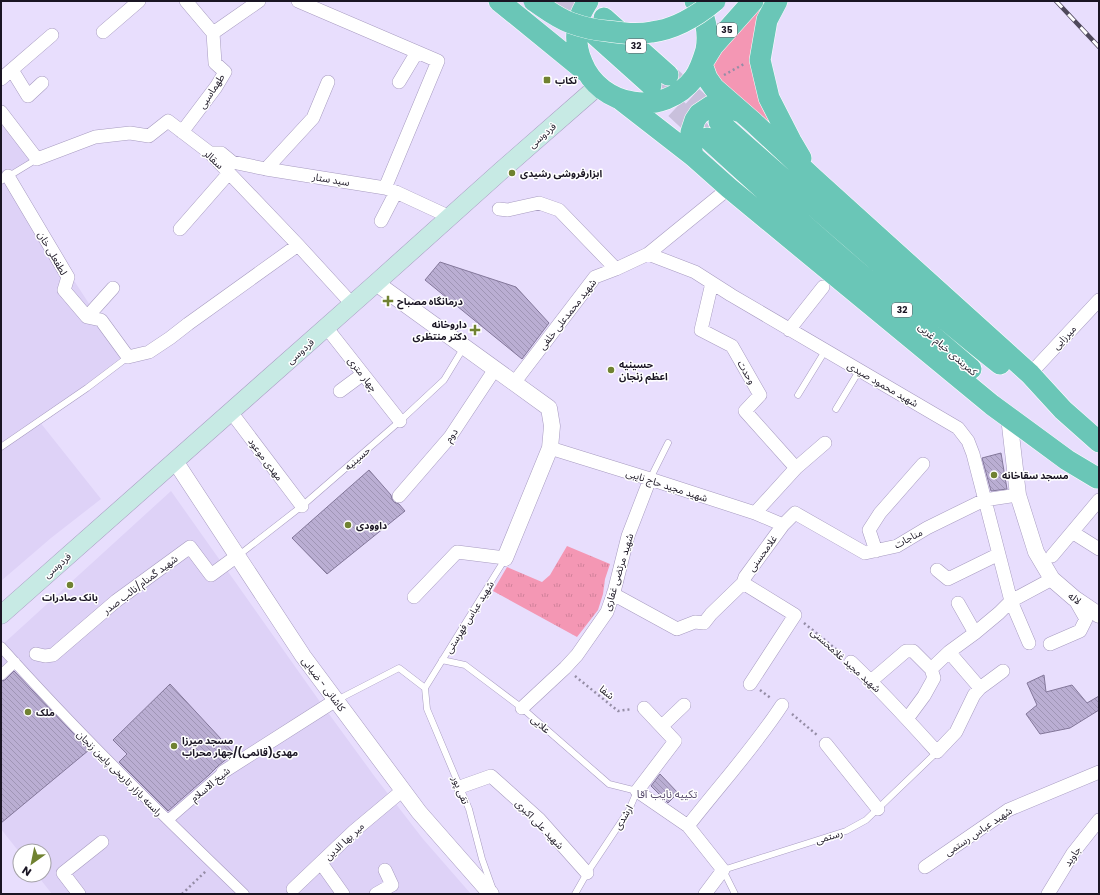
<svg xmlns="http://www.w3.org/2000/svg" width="1100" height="895" viewBox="0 0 1100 895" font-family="Poppins,'Noto Sans Arabic',sans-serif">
<defs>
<pattern id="park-tufts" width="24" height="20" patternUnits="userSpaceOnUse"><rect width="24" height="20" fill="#f497b4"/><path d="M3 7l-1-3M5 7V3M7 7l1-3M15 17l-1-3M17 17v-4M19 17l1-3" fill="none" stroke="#d1819a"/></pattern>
<pattern id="building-back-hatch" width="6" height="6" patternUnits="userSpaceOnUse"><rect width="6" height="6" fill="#baaed3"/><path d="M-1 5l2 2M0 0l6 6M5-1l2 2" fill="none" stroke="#9f95b5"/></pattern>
</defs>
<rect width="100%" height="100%" fill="#e8defd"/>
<!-- built -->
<path fill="#ded2f7" d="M1 124 32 159 8 179 123 356 39 421 101 499 51 538 1 581Z
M171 491 318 699 375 777 423 839 471 894H52L37 875H44V851H20V853L1 829V646Z"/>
<!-- grass -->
<path fill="#f497b4" d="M759 1H767L757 35 787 144 721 85 710 63Z"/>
<!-- park -->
<path fill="url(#park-tufts)" d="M567 546 610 564 605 579 603 594 598 610 577 637 493 591 507 567 542 582 550 575Z"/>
<!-- building -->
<path fill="url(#building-back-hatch)" stroke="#83779a" d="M440 262 516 287 549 323 522 359 425 280Z
M1001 453 1007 489 991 491 982 458Z
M369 470 391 495 392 499 394 502 399 504 405 511 327 574 292 538Z
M14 671 89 750 1 823V681L5 680Z
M1044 675 1046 692 1072 685 1087 703 1099 696V710L1070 728 1040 734 1026 714 1037 705 1027 683Z
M170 684 234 753 218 766 209 775 168 811 119 762 127 754 113 740Z
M660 774 678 793 668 803 651 786Z"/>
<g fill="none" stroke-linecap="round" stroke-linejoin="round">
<!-- trunk-tunnel -->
<path stroke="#c9c0dc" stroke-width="21" stroke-dasharray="21 10" stroke-linecap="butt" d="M556 1 586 27
M669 76 719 121
M653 87 706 137"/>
<!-- service casing -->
<g stroke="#a79bc0" stroke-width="7">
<path id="service" d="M1 181 37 159
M798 395 825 351
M836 409 859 371
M1 447 87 388 128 357
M650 479 668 443
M239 555 302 506 400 421 444 380 464 347
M442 660 465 665 522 708 609 784 637 791 629 810 587 873 575 894
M425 688 427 709 469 809 482 859 492 887
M337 700 399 668 425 688 505 559
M735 894 723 870 846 831 866 820 937 752"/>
</g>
<!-- pedestrian casing -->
<g stroke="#a79bc0" stroke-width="11">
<path id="pedestrian" d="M1 647C78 733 161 814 244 894
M1 675 15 662
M168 820 223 772"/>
</g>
<!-- minor casing -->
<g stroke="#a79bc0" stroke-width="14">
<path id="minor" d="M186 1 213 33
M298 1 438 61 385 188
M103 32 139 1
M12 70 28 96 42 83
M1 79 52 35
M399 82 417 52
M1 112 37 159 95 137 130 133 149 136 168 121 210 153 298 245 352 304
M182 132 216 87 225 72 215 63 213 33 259 1
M213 153H221L232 162 266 169 385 188 396 192 450 217
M266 169 313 118 328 82
M8 176 68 277 64 290 87 317 101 320 128 357 149 352 170 338 188 324 298 245
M499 209 508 210 539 203 559 210 616 269
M381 221 396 192
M180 229 229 173
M648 254 695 272 731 295 958 428 968 441 973 454 1011 601 1029 643
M712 283 701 330 732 346 760 395 745 411 796 468 755 513
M87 317 113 288
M326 327 400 421
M789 330 823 287
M1030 374 1099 300
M514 383 595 277 616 269 648 254 729 188
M340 391 363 374
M231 412 302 506
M550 448 650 479 755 513 783 525
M796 468 825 443
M399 496 450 437 495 369
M1072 532 1099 549
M876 551 869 530 880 513 923 464
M1052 556 1099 500
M937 570 948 579 999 554
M743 583 795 615 750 684
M613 594 677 629 695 622 704 623 711 614 743 583 745 577 783 525 795 513 865 553 897 546 927 528 984 500 1018 495
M414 597 457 552 505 558
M958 603 975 633
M1050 644 1080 631 1086 619 1074 598
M36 654 45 656 53 655 116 601 190 547 211 575 237 556
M851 662C882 691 909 721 937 752L956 732 974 695 980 688 949 652 975 633 999 613 1011 601 1052 579
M871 681 906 651H913L931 669
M980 688 1003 671
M522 708 565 668 577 655 607 612 614 592 628 536 650 479
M644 708 675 741 637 791 688 826 723 870 705 894
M907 719 924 696 934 678 931 669 949 652
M662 726 684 705
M826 744 878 809
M223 772 336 700
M460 787 491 776 539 819 587 873
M688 826C719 786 754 748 782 705
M321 863 343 894
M925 867 1008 810 1099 772
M293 889 354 831 403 790
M79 894 63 873 102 842
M376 894 392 885 385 870
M1048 894 1073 853 1099 820"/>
</g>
<!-- tertiary casing -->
<g stroke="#a79bc0" stroke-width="17">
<path id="tertiary" d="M376 283 549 408 552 426 550 448 505 558
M1009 417 1018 495 1036 552 1052 579 1074 598 1099 615
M175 461 303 656 419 812 491 894"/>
</g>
<!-- secondary casing -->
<g stroke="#a79bc0" stroke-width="19">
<path id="secondary" d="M1 615 376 283 502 170 598 86"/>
</g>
<!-- trunk casing -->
<g stroke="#fff" stroke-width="22">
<path id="trunk" d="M499 1 585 71
M588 1C585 6 581 12 580 17 575 32 576 48 582 62 600 108 664 118 694 78 700 70 703 60 706 50 709 34 706 14 695 1
M777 1 767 20 760 60 769 98 791 141 801 158
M604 18 668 75
M593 33 651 85
M705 59 713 46 753 1
M702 64 707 78 714 88 753 122 813 178 1030 374 1063 410 1099 442
M621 100 693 156 729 188 992 405 1067 460 1097 478
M719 122C770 168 822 213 874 258 915 294 957 330 1000 364
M707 138C793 217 882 293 971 369
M693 156 691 145V132L695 120 699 114 711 106 724 105 738 111"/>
</g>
<!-- path -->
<path stroke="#958da6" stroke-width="2.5" stroke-dasharray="2 3" stroke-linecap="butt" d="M724 75 744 64
M804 623 842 654
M575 676 618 711 632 709
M760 690 772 699
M792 714 817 735
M182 894 206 871"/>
<!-- service -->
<use href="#service" stroke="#fff" stroke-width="6"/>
<!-- pedestrian -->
<use href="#pedestrian" stroke="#fff" stroke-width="10"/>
<!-- minor -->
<use href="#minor" stroke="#fff" stroke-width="13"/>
<!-- tertiary -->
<use href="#tertiary" stroke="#fff" stroke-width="16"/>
<!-- secondary -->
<use href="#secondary" stroke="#c7eae4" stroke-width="18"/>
<!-- trunk -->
<use href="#trunk" stroke="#6ac6b7" stroke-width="21"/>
<!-- rail casing -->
<g stroke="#4f495b" stroke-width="4.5">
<path id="rail" d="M1056 1 1099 47"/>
</g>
<!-- rail -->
<use href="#rail" stroke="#fff" stroke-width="3" stroke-dasharray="9" stroke-linecap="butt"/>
<!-- trunk-bridge casing -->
<g stroke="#fff" stroke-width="22" stroke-linecap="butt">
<path id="trunk-bridge" d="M534 1C546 9 557 18 571 23 582 27 594 30 607 31 622 33 637 35 652 32 676 29 697 16 715 1"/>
</g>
<!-- trunk-bridge -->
<use href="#trunk-bridge" stroke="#6ac6b7" stroke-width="21"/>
</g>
<!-- markers -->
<g fill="#708231" stroke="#fff" stroke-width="1.5">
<rect x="543" y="76" width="8" height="8" rx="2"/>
<circle cx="512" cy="173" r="4"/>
<path d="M386 295h4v4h4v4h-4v4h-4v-4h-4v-4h4z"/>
<path d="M473 324h4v4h4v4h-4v4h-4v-4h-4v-4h4z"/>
<circle cx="611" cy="370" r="4"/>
<circle cx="994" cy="475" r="4"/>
<circle cx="348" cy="525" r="4"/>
<circle cx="70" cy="585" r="4"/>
<circle cx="28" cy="712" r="4"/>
<circle cx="174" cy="746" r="4"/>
</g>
<g text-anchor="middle" stroke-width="3" stroke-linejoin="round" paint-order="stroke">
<!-- shield labels -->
<g fill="#fff" stroke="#5f5b65" stroke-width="1">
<rect x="717" y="23" width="20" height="14" rx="3"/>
<rect x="626" y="39" width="20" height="14" rx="3"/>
<rect x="892" y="303" width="20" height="14" rx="3"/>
</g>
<g font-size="9" font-weight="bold" fill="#1a1523">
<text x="727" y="33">35</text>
<text x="636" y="49">32</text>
<text x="902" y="313">32</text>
</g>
<!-- poi labels -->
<g font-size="10" font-weight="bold" fill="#1a1523" stroke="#fff" text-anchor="start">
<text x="555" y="84">تکاب</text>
<text x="520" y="177">ابزارفروشی رشیدی</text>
<text x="397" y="305">درمانگاه مصباح</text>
<text x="467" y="328" text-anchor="end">داروخانه<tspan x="467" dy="12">دکتر منتظری</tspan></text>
<text x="619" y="368">حسینیه<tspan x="619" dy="12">اعظم زنجان</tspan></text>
<text x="1002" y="479">مسجد سقاخانه</text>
<text x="356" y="529">داوودی</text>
<text x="70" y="601" text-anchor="middle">بانک صادرات</text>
<text x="36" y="716">ملک</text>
<text x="182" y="744">مسجد میرزا<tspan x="182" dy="12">مهدی(قائمی)/چهار محراب</tspan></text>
</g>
<!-- street labels -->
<g font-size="10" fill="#1a1523" stroke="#fff">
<text transform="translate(211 91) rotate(-57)" y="4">طهماسبی</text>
<text transform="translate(542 135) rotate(-41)" y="4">فردوسی</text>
<text transform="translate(214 159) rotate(43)" y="4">سقالر</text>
<text transform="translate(331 179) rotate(9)" y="4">سید ستار</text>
<text transform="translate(53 253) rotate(60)" y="4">لطفعلی خان</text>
<text transform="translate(567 314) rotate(-52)" y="4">شهید محمدعلی خلفی</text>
<text transform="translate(1064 337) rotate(-47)" y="4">میرزایی</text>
<text transform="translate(948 349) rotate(41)" y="4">کمربندی خیام غربی</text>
<text transform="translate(300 351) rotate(-42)" y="4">فردوسی</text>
<text transform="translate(747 372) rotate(60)" y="4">وحدت</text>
<text transform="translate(363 374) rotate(52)" y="4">چهار متری</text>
<text transform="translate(883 384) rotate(30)" y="4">شهید محمود صیدی</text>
<text transform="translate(451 435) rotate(-53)" y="4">دوم</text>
<text transform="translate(357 458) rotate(-41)" y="4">حسینیه</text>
<text transform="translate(266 459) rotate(53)" y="4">مهدی موعود</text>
<text transform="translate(667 485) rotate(18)" y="4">شهید مجید حاج نایبی</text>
<text transform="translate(908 538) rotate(-28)" y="4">مناجات</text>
<text transform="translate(762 553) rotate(-54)" y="4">غلامحسنی</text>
<text transform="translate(57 565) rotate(-41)" y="4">فردوسی</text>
<text transform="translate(618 572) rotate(-73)" y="4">شهید مرتضی غفاری</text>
<text transform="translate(140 584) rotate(-37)" y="4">شهید گمنام/نائب صدر</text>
<text transform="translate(1075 598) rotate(37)" y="4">لاله</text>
<text transform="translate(469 617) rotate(-58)" y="4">شهید عباس فهرستی</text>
<text transform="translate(846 660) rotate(42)" y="4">شهید مجید غلامحسنی</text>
<text transform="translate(324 684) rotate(53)" y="4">کاشانی - ضیایی</text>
<text transform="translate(607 692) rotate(39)" y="4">شفا</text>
<text transform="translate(541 724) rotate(41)" y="4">علایی</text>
<text transform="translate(120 773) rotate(45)" y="4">راسته بازار تاریخی پایین زنجان</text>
<text transform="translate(210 784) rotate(-40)" y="4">شیخ الاسلام</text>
<text transform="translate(461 790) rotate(68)" y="4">تقی پور</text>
<text transform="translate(623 817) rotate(-59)" y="4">ارشدی</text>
<text transform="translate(540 824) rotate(46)" y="4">شهید علی اکبری</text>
<text transform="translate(978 831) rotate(-34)" y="4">شهید عباس رستمی</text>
<text transform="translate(829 836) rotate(-17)" y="4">رستمی</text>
<text transform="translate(344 841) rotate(-43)" y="4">میر بها الدین</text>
<text transform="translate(1072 856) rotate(-56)" y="4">جاوید</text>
</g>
<!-- neighbourhood labels -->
<g font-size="11" fill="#594d6e" stroke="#fff">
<text x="667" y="798">تکییه نایب آقا</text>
</g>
</g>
<!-- border -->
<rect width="1100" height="895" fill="none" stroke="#1a1523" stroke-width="4"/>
<!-- north arrow -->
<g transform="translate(32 863) rotate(213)"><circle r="19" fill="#ffffff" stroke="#a3a1a7"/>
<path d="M0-3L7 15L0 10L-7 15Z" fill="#708231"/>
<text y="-6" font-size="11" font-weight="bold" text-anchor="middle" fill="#1a1523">N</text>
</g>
</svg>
